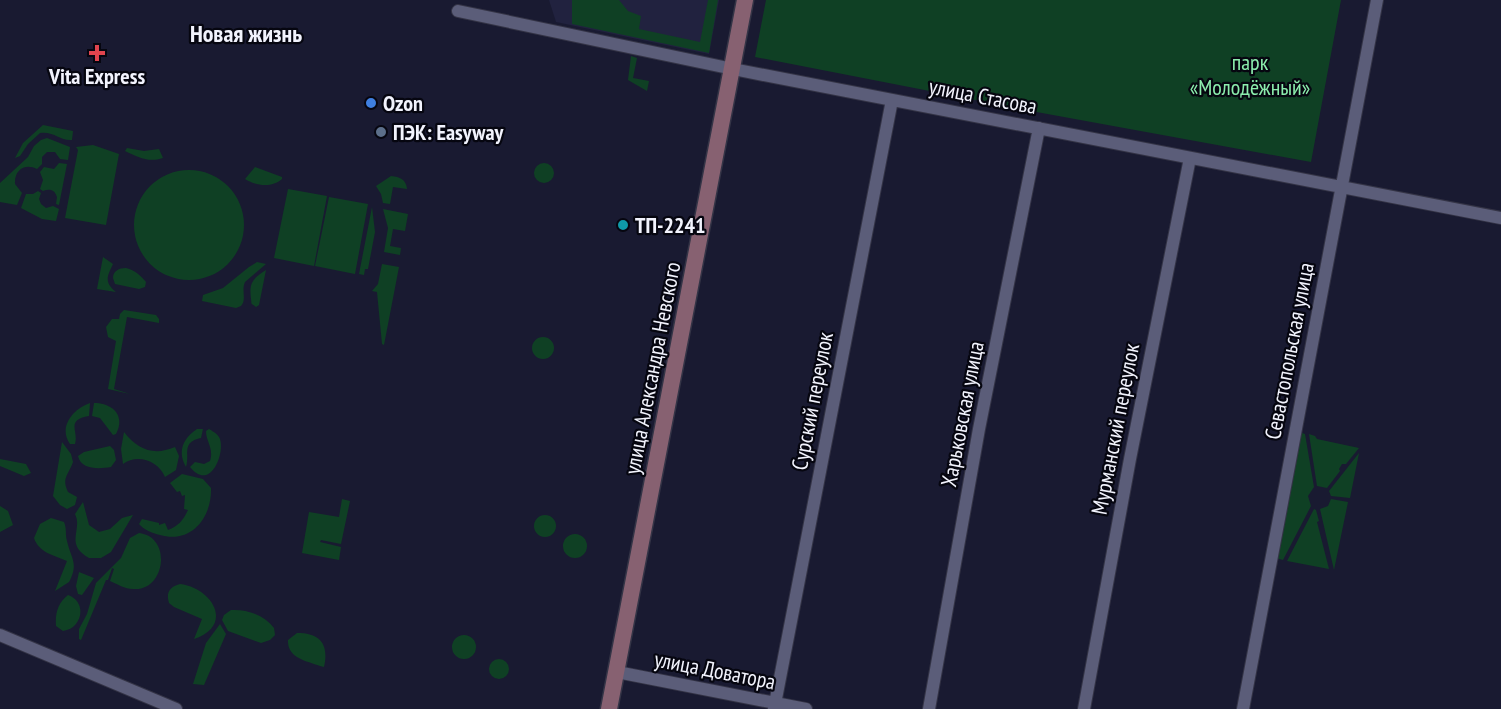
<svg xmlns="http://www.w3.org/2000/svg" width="1501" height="709" viewBox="0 0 1501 709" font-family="'PT Sans Narrow',sans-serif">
<rect width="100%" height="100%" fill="#191a31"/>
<!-- built -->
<path fill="#21223f" d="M549 0H719L709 54 556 22Z"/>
<!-- green -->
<path fill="#0f4024" d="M572 0H619L628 11 641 16 639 29 700 42 708 0H718L709 53 572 24Z
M766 0H1341L1311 162 1042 113 755 57Z
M631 56 637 58 633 78 649 81 647 91 628 80Z
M43 125 73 131 72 140C60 141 54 131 40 133L28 144 20 156 15 158 23 143Z
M47 138 70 147 68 160 60 159 55 152H47L42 157V164L37 169C25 163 14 170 15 184L22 193 17 205 0 202V183L28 157 34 146 41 140Z
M93 145 119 154 106 225 65 218 78 150 76 147Z
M127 148 144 151 159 149 163 158C148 163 138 157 125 151Z
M534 173a10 10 0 1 1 20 0a10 10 0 1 1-20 0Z
M59 163 67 164 59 205 56 204 57 197C55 190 50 188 43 191L40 189 43 180 40 172 44 167 54 169Z
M255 167 282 177V179C272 188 256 186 245 179Z
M134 225a55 55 0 1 1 110 0a55 55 0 1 1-110 0Z
M391 176C400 177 406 179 407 189L393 187 390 204 383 203 381 194 376 186Z
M288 189 327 196 314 266 274 258Z
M38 191 41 193 39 199 41 204 46 208 53 206 59 209 56 221 42 219 21 208 26 194H33Z
M329 197 368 204 355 274 315 266Z
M372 207 375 232 368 269H365L364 275 359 274Z
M383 209 408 214 405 231 393 229 390 246 401 248 400 255 384 252 388 228Z
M103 257 113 264C108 275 103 282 116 292L97 289Z
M257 262 266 264 245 282C241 291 247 299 241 306L236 308 202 301 203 295 223 288 249 267Z
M382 264 399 267 384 345 382 344 377 292 372 291 378 284Z
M126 268C135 270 141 276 146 282L145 287 139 289 115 284 113 278C113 271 119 268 126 268Z
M266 270 259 305 256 307C250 302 252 306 251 299 249 283 252 279 266 270Z
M124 310 156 315 159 319V323L127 317 114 389 130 394 108 389 116 341 108 337 106 327 112 319H119L120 314Z
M532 348a11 11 0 1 1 22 0a11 11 0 1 1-22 0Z
M90 403 89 416C65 420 79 431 75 444H70C58 427 73 409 90 403Z
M94 403C112 403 126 415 116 434L113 435 100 418 92 416Z
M197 429H203L201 438C181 442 190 454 186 467 177 452 183 438 197 429Z
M209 429C214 432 218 434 220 439 225 454 210 492 190 467L195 462 204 464 210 461C214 448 206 442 206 431Z
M124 432C138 450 154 456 175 447L179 456 176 470 165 477C159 461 137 453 123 464L121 449Z
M1299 432 1305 434 1314 487 1308 496 1311 506 1283 560 1276 558Z
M1309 434 1315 436 1317 439 1359 448 1346 464H1342L1339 469 1340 471 1327 488 1317 486Z
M62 442 71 454 73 462C69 474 61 478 68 492L77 497 75 505 67 509 60 505 53 496Z
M110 446 114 450 116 460 111 467C99 469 81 470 78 456L84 452Z
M1359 453 1350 498 1331 496 1329 491Z
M0 459 26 464 31 473 24 476 0 466Z
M182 474 203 479 211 488C212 518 191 544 160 535 152 533 144 530 139 524L142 519 159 523V525L165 523 168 530C178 526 183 521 188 510L184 509 185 495 182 496 180 491 177 492 170 483Z
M342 499 350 501 341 544 321 540 320 542 341 547 339 560 302 553 309 512 339 517Z
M1331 499 1348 502 1334 570 1320 509 1328 506Z
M83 502 89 525 99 532 110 529 122 518 133 515 111 552 101 558H89C64 544 83 530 75 514Z
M0 506 8 511 13 525 0 532Z
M1314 509 1316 510 1319 521 1317 522 1329 569 1287 561Z
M534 526a11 11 0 1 1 22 0a11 11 0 1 1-22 0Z
M51 518 64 522C67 529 65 534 67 541 71 559 79 563 69 582L55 591 67 561C54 555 39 553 34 538L40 524Z
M139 533C173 537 165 592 133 589 125 589 117 584 110 581L114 569 112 568 108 580H106L81 640 79 639V629L87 614 96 583 121 558 130 538Z
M563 546a12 12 0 1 1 24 0a12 12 0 1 1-24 0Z
M79 572 94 578 82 595 78 594 76 586Z
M180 584C212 588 235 625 194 639L202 619 174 607 169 603C166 593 169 587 180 584Z
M68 595C88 602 82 629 63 631L56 626C55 613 58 603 68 595Z
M231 610C247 609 264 615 274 628L275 635 270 640 261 643 228 631 222 620 224 615Z
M220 624 226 634 204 685 193 684 206 643Z
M297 633C321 633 329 645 324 667L320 666C306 661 287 658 288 640Z
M452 647a12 12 0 1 1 24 0a12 12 0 1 1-24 0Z
M489 669a10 10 0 1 1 20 0a10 10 0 1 1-20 0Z"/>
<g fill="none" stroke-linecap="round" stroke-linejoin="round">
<!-- street casing -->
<g stroke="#343446" stroke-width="14">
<path id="street" d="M458 11 733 69 1501 218
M0 635 176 709
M617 672 806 709
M774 709 892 100
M929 709 979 429 1039 128
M1084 709 1130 459 1190 158
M1243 709 1377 0"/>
</g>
<!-- secondary casing -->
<g stroke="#343446" stroke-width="19">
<path id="secondary" d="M609 709 745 0"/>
</g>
<!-- street -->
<use href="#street" stroke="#5b5d79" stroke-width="12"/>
<!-- secondary -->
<use href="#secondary" stroke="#876171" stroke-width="16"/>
</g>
<!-- markers -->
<path fill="#e0444e" stroke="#060610" stroke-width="2" d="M94 44h6v6h6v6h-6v6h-6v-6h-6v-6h6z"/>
<circle fill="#3f7fe0" stroke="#060610" stroke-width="2" cx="371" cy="103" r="6"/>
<circle fill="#5c6f8a" stroke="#060610" stroke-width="2" cx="381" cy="132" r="6"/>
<circle fill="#0f9aa8" stroke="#060610" stroke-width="2" cx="623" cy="225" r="6"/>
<g text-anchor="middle" stroke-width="4.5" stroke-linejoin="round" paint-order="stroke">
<!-- park labels -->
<g font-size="22" fill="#8ceead" stroke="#060610">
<text x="1250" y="70">парк<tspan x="1250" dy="25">«Молодёжный»</tspan></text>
</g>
<!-- poi labels -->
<g font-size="22" font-weight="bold" fill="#f2f3fd" stroke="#060610" text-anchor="start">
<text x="97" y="84" text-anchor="middle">Vita Express</text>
<text x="383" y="111">Ozon</text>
<text x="393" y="140">ПЭК: Easyway</text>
<text x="635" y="233">ТП-2241</text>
</g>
<!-- street labels -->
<g font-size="22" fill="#f2f3fd" stroke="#060610">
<text transform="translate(983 96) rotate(11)" y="8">улица Стасова</text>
<text transform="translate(1289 351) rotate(-79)" y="8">Севастопольская улица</text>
<text transform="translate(652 368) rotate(-79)" y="8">улица Александра Невского</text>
<text transform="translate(812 401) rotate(-79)" y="8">Сурский переулок</text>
<text transform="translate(962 414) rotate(-79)" y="8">Харьковская улица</text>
<text transform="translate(1115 429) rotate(-79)" y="8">Мурманский переулок</text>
<text transform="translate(715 670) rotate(11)" y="8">улица Доватора</text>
</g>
<!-- neighbourhood labels -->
<g font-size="24" font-weight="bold" fill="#f2f3fd" stroke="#060610">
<text x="246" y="42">Новая жизнь</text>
</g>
</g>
</svg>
